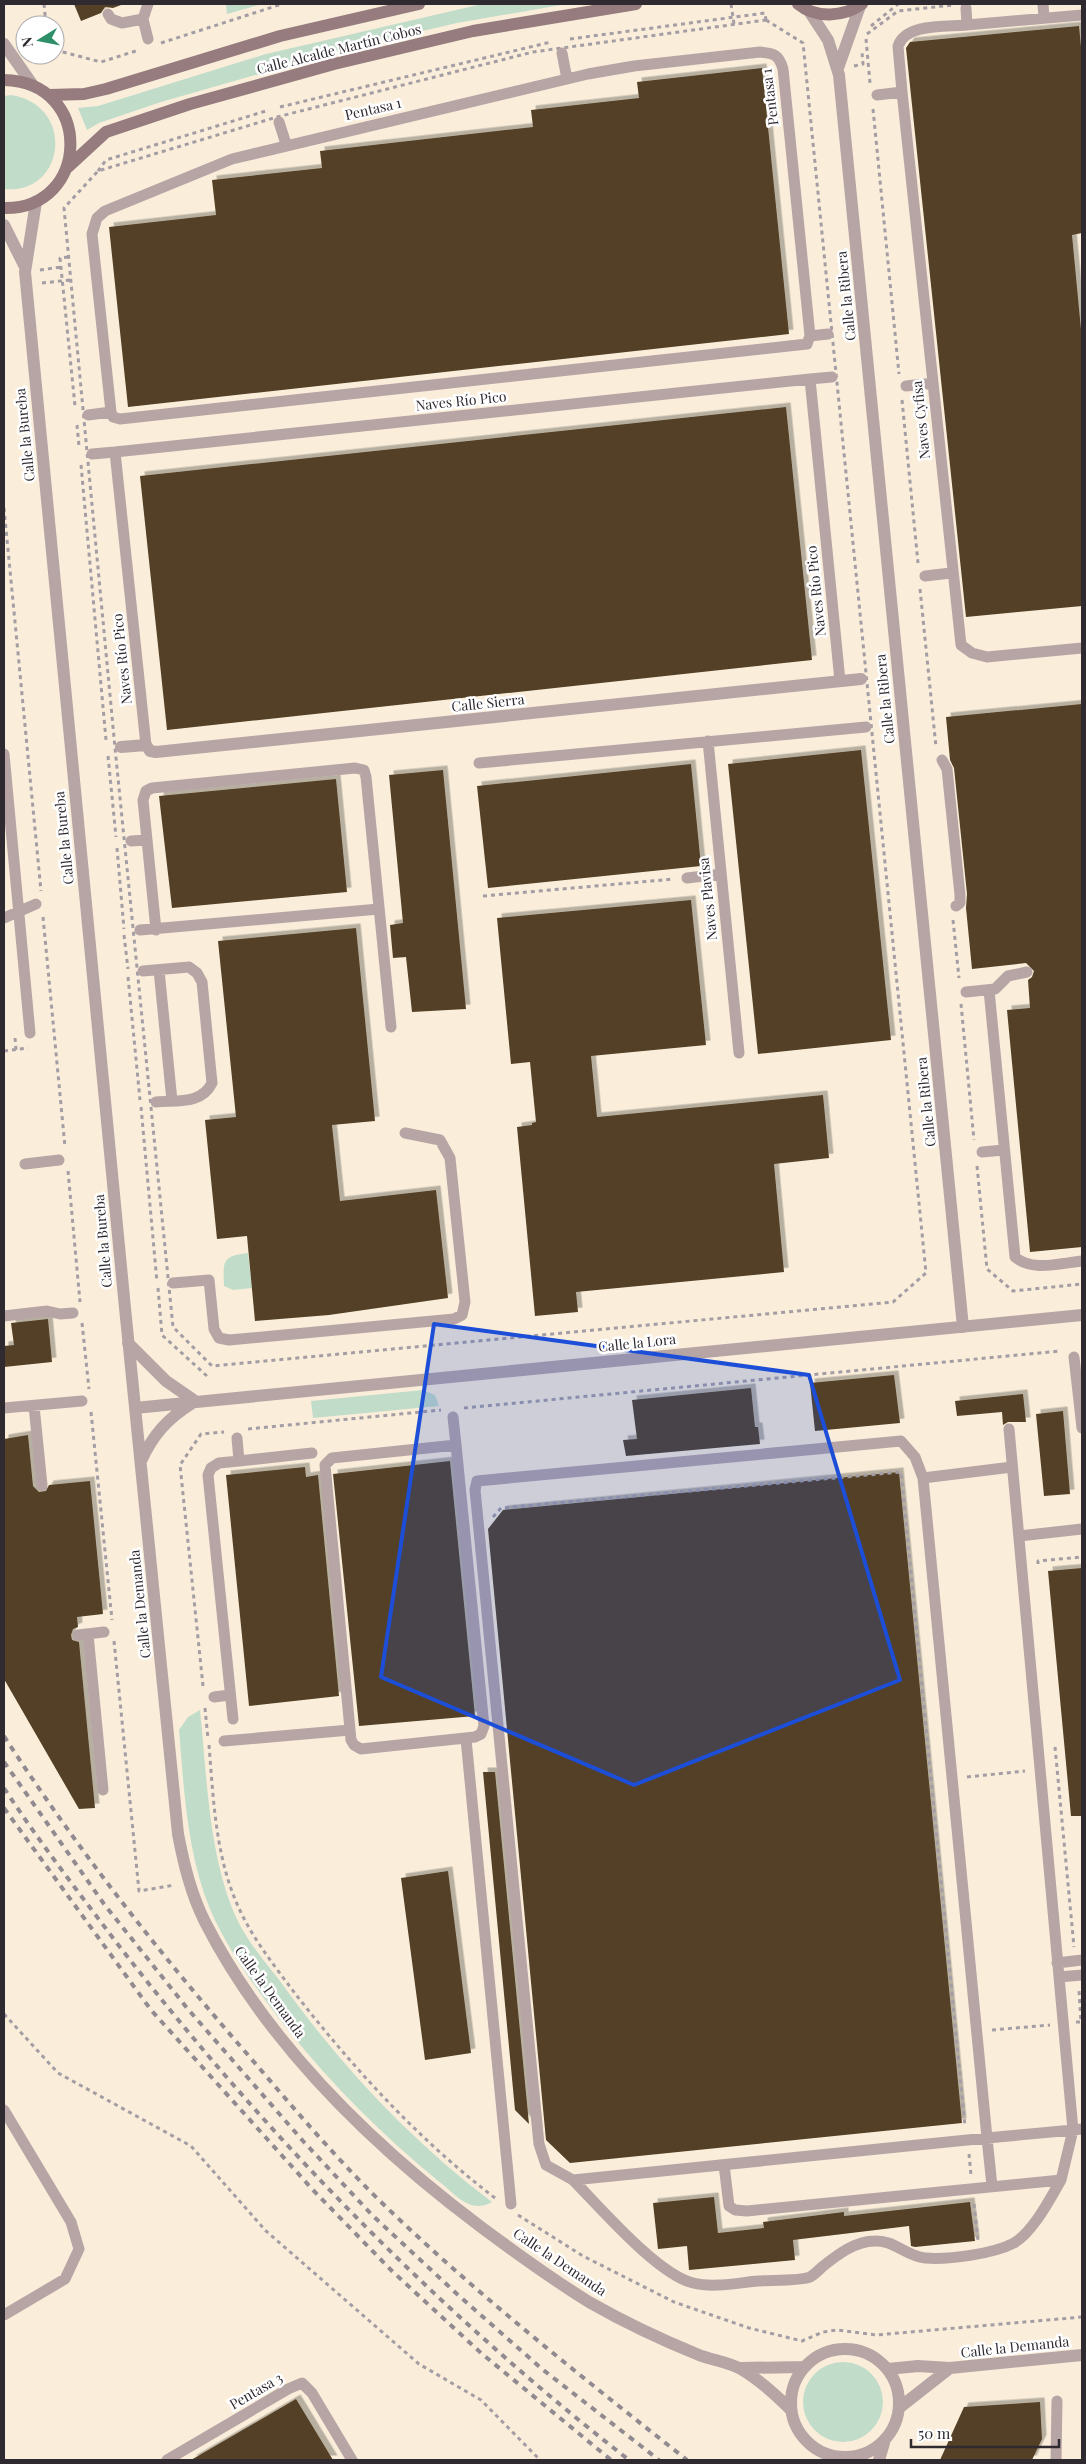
<svg xmlns="http://www.w3.org/2000/svg" width="1086" height="2464" viewBox="0 0 1086 2464" font-family="'Playfair Display',serif">
<defs>
<filter id="shadow"><feDropShadow dx="4.5" dy="-4.5" stdDeviation="0" flood-color="#0004"/></filter>
</defs>
<rect width="100%" height="100%" fill="#fef7fe"/>
<!-- industrial -->
<path fill="#faeeda" fill-rule="evenodd" d="M4 4H1082V2460H4ZM25 25H55V55H25Z"/>
<!-- green -->
<path fill="#c2dcca" d="M226 4H262L227 14Z
M482 4H567L457 23 350 48 161 102 99 123 87 130 78 108 98 106 266 54Z
M11 95C76 105 66 195 4 189V96Z
M248 1253 252 1288 233 1290 224 1286C223 1261 222 1256 248 1253Z
M423 1390 435 1395 439 1406 313 1418 311 1401Z
M200 1710C207 1776 208 1846 232 1908 243 1936 262 1958 280 1981 340 2065 410 2140 492 2202 485 2206 479 2207 471 2205 459 2201 447 2187 437 2180 380 2133 326 2079 281 2021 254 1986 227 1949 210 1909 187 1853 184 1790 179 1730L188 1717Z
M803 2402a40 40 0 1 1 80 0a40 40 0 1 1-80 0Z"/>
<!-- building -->
<path fill="#534026" filter="url(#shadow)" d="M74 4H121V5L113 8 105 7 101 13 81 21Z
M1079 26 1082 57V233L1072 235 1082 340V606L966 617 906 48 910 42Z
M762 68 789 334 128 407 109 227 216 215 212 180 322 168 320 151 533 127 531 110 639 98 637 82Z
M786 407 812 660 167 730 140 476Z
M1082 704V1247L1030 1252 1007 1010 1030 1008 1028 980 1032 977 1034 971 1026 963 972 969 966 908 967 894 954 768 950 760 946 717Z
M861 750 891 1040 758 1054 728 764Z
M691 764 701 866 488 888 477 786Z
M443 770 466 1009 412 1012 406 957 393 958 390 925 403 923 389 775Z
M336 779 347 892 172 908 159 796Z
M691 900 706 1045 591 1056 597 1117 823 1095 829 1158 774 1164 784 1272 576 1292 578 1312 535 1316 517 1127 532 1125V1123L536 1122 530 1062 511 1064 497 918Z
M356 928 375 1121 332 1125 340 1201 436 1190 448 1298 329 1315 255 1321 247 1236 217 1239 205 1120 236 1117 218 941Z
M48 1319 52 1362 4 1367V1346L14 1345 11 1323Z
M894 1375 900 1423 815 1431 810 1383Z
M751 1388 755 1427H758L760 1444 626 1456 623 1440 637 1439 632 1400Z
M1023 1394 1026 1422H1008L1003 1425 1002 1412 957 1416 955 1401Z
M1063 1411 1070 1494 1044 1496 1036 1414Z
M28 1435 33 1486 39 1492 46 1491 49 1485 90 1481 103 1614 77 1617 78 1627 73 1629 71 1635 72 1640 79 1642 95 1808 79 1809 4 1679V1439Z
M450 1461 475 1716 359 1726 333 1474Z
M305 1467 306 1477 318 1475 339 1696 249 1706 226 1475Z
M899 1472 962 2123 570 2163 546 2140 488 1529 503 1510Z
M1082 1568V1816H1071L1048 1571Z
M483 1772H495L529 2124 515 2110Z
M448 1871 471 2053 425 2060 401 1878Z
M714 2197 718 2233 764 2228 763 2222 844 2212V2216L970 2202 975 2241 915 2247 911 2246 909 2226 793 2240 795 2260 689 2270 687 2246 658 2249 653 2203Z
M296 2399 333 2460H191Z
M1040 2402 1042 2439 1032 2460H940L964 2407Z"/>
<g fill="none" stroke-linecap="round" stroke-linejoin="round">
<!-- path -->
<path stroke="#a49da4" stroke-width="3" stroke-dasharray="4 4" stroke-linecap="butt" d="M44 4 46 25
M731 4 734 24
M766 20 803 43 926 1273 893 1302 212 1366 173 1327 115 748 64 208 98 171 277 117 533 52Z
M871 26 898 4
M867 34 898 11 953 5
M570 39 765 13 766 20
M866 39 870 83
M161 43 282 4
M55 50 101 62 139 50
M854 66 863 64 862 52
M280 107 551 42
M873 109 899 374
M98 171 106 160 269 110
M68 257 60 258 75 406
M40 270 61 267
M42 283 70 280
M902 400 918 563
M77 425 79 446
M81 465 106 740
M4 508 41 891
M920 589 936 747
M108 756 116 837
M117 848 124 929
M483 896 674 879
M43 917 65 1147
M953 920 959 978
M124 935 128 969
M128 977 140 1100
M961 1004 974 1140
M15 1038 16 1050
M4 1051 28 1048
M141 1107 157 1282
M977 1166 987 1269 1013 1291 1082 1284
M68 1171 80 1302
M158 1288 162 1335 208 1377
M82 1323 89 1389
M464 1408 1060 1351
M91 1412 112 1620
M248 1429 441 1410
M493 1517 501 1508 901 1472 965 2126
M1038 1564V1561L1082 1557
M114 1641 139 1891 175 1885
M203 1686 180 1465 201 1434 224 1432
M205 1708 208 1739
M209 1745C213 1794 215 1847 233 1894 247 1932 273 1964 297 1996 356 2071 419 2140 495 2198
M1055 1747 1074 1947
M967 1777 1025 1771
M4 2014 58 2073 191 2146 266 2231 419 2364 481 2400 540 2460
M1076 2022H1081L1079 1991
M992 2030 1050 2025
M969 2154 971 2175
M974 2204 978 2240
M518 2215 583 2256 674 2302 749 2328 802 2341 823 2332 837 2330 876 2335 1082 2317"/>
<!-- service -->
<path stroke="#b7a5a6" stroke-width="11" d="M1043 4 1044 18
M966 8 967 25 1082 15
M108 14 111 19 122 23 143 19 148 39
M143 19 148 4
M760 52C774 53 779 55 783 69L810 336 807 344 120 419 113 417 111 412 92 234 97 218 105 211 232 159 588 74 634 66Z
M562 53 567 79
M902 92 898 46C906 23 946 27 967 25
M877 95 902 92 961 645 972 653 987 657 1082 648
M279 122 286 144
M810 336 828 334
M810 379 832 377
M906 386 932 383
M88 415 111 412
M92 454 115 452
M925 576 951 573
M708 741 739 1053
M146 745 115 452 810 379 840 681
M4 754 30 1033
M942 760 947 769 960 895V903L956 906
M479 763 866 727
M131 841 147 840
M687 878 721 874
M4 918 36 904
M140 930 379 909
M156 930 143 800 146 791 152 788 355 768 364 770 366 777 391 1027
M159 970 172 1101
M143 971 189 967 197 973 202 982 212 1083C201 1105 177 1100 156 1102
M989 990 1015 1257C1032 1272 1061 1263 1082 1261
M966 992 995 989 1008 976 1027 972
M982 1152 1004 1150
M25 1164 59 1160
M173 1283 209 1280 214 1329 219 1338 229 1340 454 1319 462 1315 465 1302 450 1158 440 1140 405 1133
M4 1316 47 1311 60 1314 73 1313
M1074 1357 1082 1428
M34 1406 42 1485
M4 1408 82 1401
M453 1417 456 1445 484 1726 481 1734 475 1737 361 1749 354 1745 351 1740 325 1465 332 1458 456 1445
M239 1461 312 1453
M923 1478 987 2138 573 2180 546 2165 539 2144 475 1490 477 1481 901 1441 915 1457 923 1478 1012 1467
M1019 1536 1082 1529
M88 1634 103 1790
M78 1635 104 1632
M214 1697 230 1695
M233 1719 208 1475 211 1468 219 1463 239 1461 237 1438
M466 1739 511 2204
M224 1741 350 1730
M1057 1963 1082 1960
M1059 1977 1082 1975
M4 2110 71 2222 79 2249 65 2279 4 2315
M724 2165 729 2206 735 2210 747 2211 1061 2180 1073 2130 1082 2129
M573 2180C601 2208 657 2274 693 2283 713 2288 737 2283 758 2281 770 2280 801 2281 810 2277 814 2275 819 2270 822 2267 837 2255 855 2241 875 2241 894 2240 906 2256 925 2258 948 2260 993 2254 1014 2243 1033 2232 1050 2199 1061 2180
M992 2186 987 2138 1073 2130 1009 1429
M167 2460 288 2389 302 2383 312 2393 352 2460
M1056 2460 1057 2401"/>
<!-- minor -->
<path stroke="#b7a5a6" stroke-width="12" d="M809 11 828 40 839 75 963 1327
M4 44 32 84
M838 68 860 6
M36 202 25 272 125 1308 178 1834C184 1865 191 1894 205 1922 267 2043 373 2146 481 2227 516 2253 552 2279 589 2302 624 2322 662 2340 699 2355 712 2360 728 2362 741 2369 760 2380 776 2395 791 2410
M4 225 24 265
M121 747 146 745 150 751 156 752 861 679
M128 1343 166 1381 195 1401
M135 1408 1082 1315
M141 1461C153 1435 167 1419 191 1404
M791 2403a54 54 0 1 1 108 0a54 54 0 1 1-108 0Z
M739 2368 804 2367
M888 2369 918 2366 950 2368 1082 2355
M899 2408 950 2368
M879 2460 884 2443"/>
<!-- secondary -->
<path stroke="#967c7e" stroke-width="12" d="M798 4C816 19 844 17 862 4
M4 80C95 82 90 210 4 208
M49 95 84 94 106 89 280 36 419 4
M68 167 106 132 190 104 334 64 473 31 636 4"/>
<!-- rail -->
<path stroke="#918a91" stroke-width="4" stroke-dasharray="6 6" stroke-linecap="butt" d="M4 1736C77 1849 160 1954 248 2055 291 2105 333 2155 380 2201 476 2294 582 2377 687 2460
M4 1762 104 1904 187 2008 303 2141 372 2215 457 2294 542 2369 659 2460
M4 1788C38 1840 76 1889 113 1938 263 2133 435 2309 629 2460
M4 1808 151 2010 313 2190 392 2271 481 2353 611 2460"/>
</g>
<!-- marked area -->
<path fill="#1d4ed8" fill-opacity="0.2" stroke="#1d4ed8" stroke-width="4" stroke-linejoin="round" d="M434 1324 809 1375 900 1680 634 1785 381 1677Z"/>
<g text-anchor="middle" stroke-width="5" stroke-linejoin="round" paint-order="stroke">
<!-- street labels -->
<g font-size="14" fill="#2f2930" stroke="#fff">
<text transform="translate(339 49) rotate(-14)" y="5">Calle Alcalde Martín Cobos</text>
<text transform="translate(770 97) rotate(-97)" y="5">Pentasa 1</text>
<text transform="translate(373 109) rotate(-13)" y="5">Pentasa 1</text>
<text transform="translate(846 296) rotate(-96)" y="5">Calle la Ribera</text>
<text transform="translate(461 401) rotate(-6)" y="5">Naves Río Pico</text>
<text transform="translate(921 420) rotate(-96)" y="5">Naves Cyfisa</text>
<text transform="translate(25 435) rotate(-96)" y="5">Calle la Bureba</text>
<text transform="translate(816 591) rotate(-96)" y="5">Naves Río Pico</text>
<text transform="translate(122 659) rotate(-96)" y="5">Naves Río Pico</text>
<text transform="translate(885 699) rotate(-96)" y="5">Calle la Ribera</text>
<text transform="translate(488 703) rotate(-6)" y="5">Calle Sierra</text>
<text transform="translate(64 838) rotate(-96)" y="5">Calle la Bureba</text>
<text transform="translate(708 899) rotate(-96)" y="5">Naves Plavisa</text>
<text transform="translate(926 1102) rotate(-96)" y="5">Calle la Ribera</text>
<text transform="translate(103 1241) rotate(-95)" y="5">Calle la Bureba</text>
<text transform="translate(637 1343) rotate(-6)" y="5">Calle la Lora</text>
<text transform="translate(140 1604) rotate(-96)" y="5">Calle la Demanda</text>
<text transform="translate(270 1992) rotate(54)" y="5">Calle la Demanda</text>
<text transform="translate(560 2262) rotate(34)" y="5">Calle la Demanda</text>
<text transform="translate(1015 2347) rotate(-6)" y="5">Calle la Demanda</text>
<text transform="translate(256 2391) rotate(-30)" y="5">Pentasa 3</text>
</g>
</g>
<!-- border -->
<rect width="1086" height="2464" fill="none" stroke="#2f2930" stroke-width="10"/>
<!-- north arrow -->
<g transform="translate(40 40) rotate(260)"><circle r="24" fill="#ffffff" stroke="#aca9ac"/>
<path d="M0-4L9 19L0 12L-9 19Z" fill="#2e8f69"/>
<text y="-8" font-size="14" font-weight="bold" text-anchor="middle" fill="#2f2930">N</text>
</g>
<!-- scale -->
<path d="M911 2439v8h148v-8" fill="none" stroke="#2f2930" stroke-width="2.5"/>
<text x="918" y="2439" font-size="15" fill="#2f2930" stroke="#ffffff" stroke-width="4" paint-order="stroke">50 m</text>
</svg>
